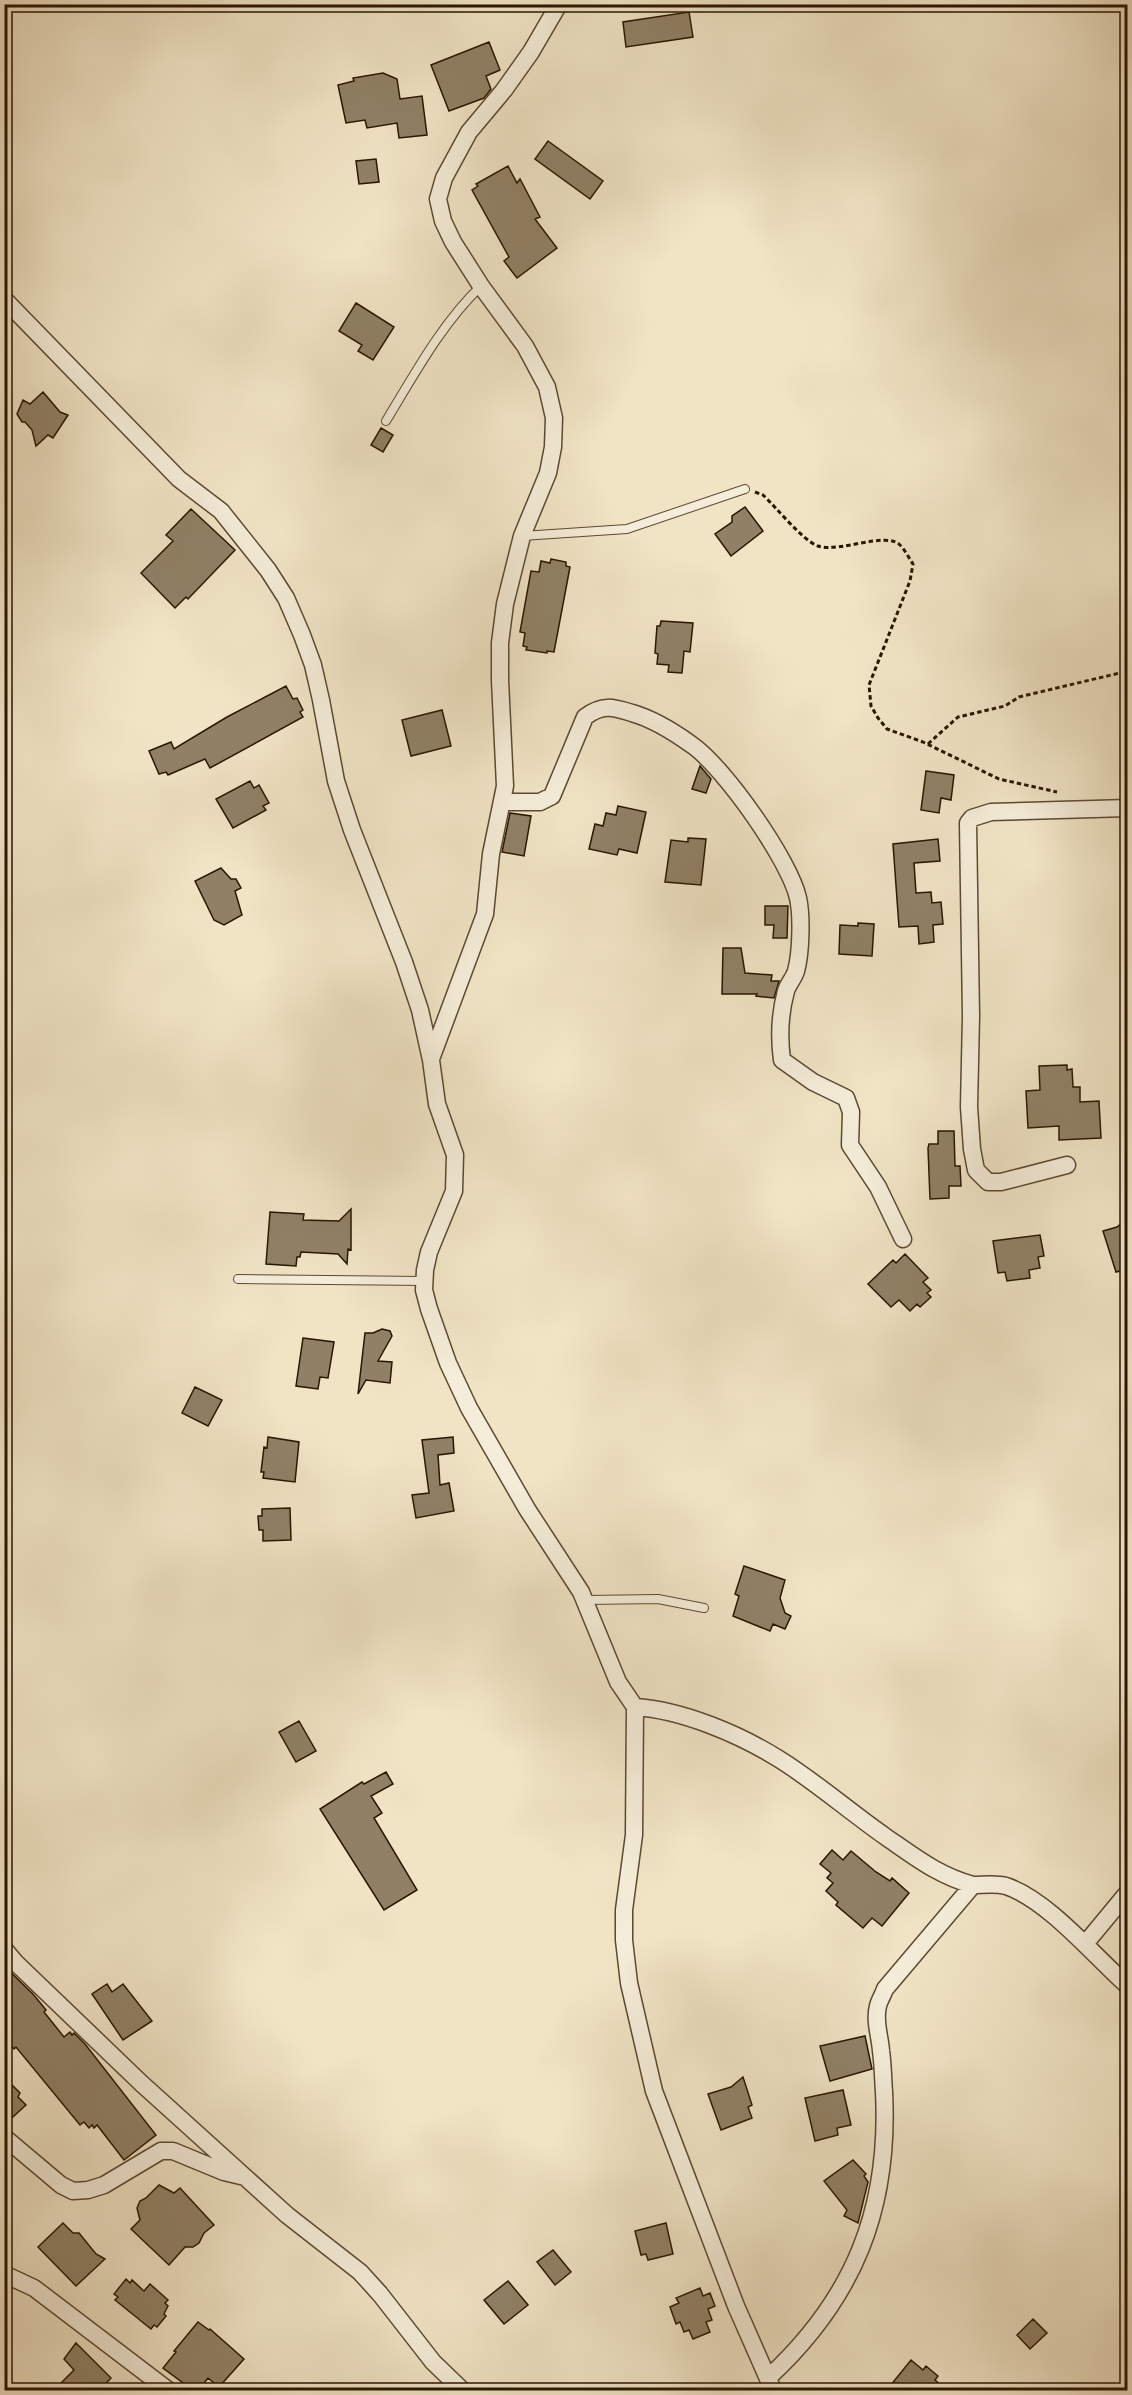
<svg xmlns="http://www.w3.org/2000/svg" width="1132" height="2395" viewBox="0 0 1132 2395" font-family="'Gentium Book Plus',serif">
<rect width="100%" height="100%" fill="#f0e4c5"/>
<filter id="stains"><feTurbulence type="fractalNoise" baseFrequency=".00333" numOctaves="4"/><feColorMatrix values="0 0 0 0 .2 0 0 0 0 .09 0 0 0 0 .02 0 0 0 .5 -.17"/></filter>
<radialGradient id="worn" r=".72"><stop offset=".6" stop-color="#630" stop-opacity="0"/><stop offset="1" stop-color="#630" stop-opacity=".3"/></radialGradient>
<!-- building -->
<path fill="#908166" stroke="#291500" stroke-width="1.5" d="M689 12 693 37 626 47 623 22Z
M489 42 500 70 486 76 491 89 484 98 449 111 431 65Z
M383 73 397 79 400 99 422 96 427 135 399 138 397 123 367 128 365 120 346 123 338 85 354 81 353 78Z
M548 141 603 181 590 199 535 159Z
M376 159 379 182 359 184 356 161Z
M508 166 517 183 520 179 540 217 535 219 557 248 517 278 504 261 509 257 472 190 478 186 476 184Z
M356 303 394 327 373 360 358 351 362 345 339 331Z
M43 392 60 412 68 415 53 438 48 435 36 446 32 430 25 422H22L17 414 23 400 30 404Z
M381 428 393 435 383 452 371 445Z
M745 507 763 531 731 556 715 534 732 522V516Z
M191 509 235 550 188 599 186 597 175 608 141 573 173 541 166 535Z
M551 559 566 562V566L570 567 554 652 547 651V653L526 650 527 647 523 646 525 633 520 632 531 571 539 572 541 561 550 563Z
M661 621 693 623 690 652 684 651 682 673 668 672 669 665 657 664 658 654 655 653 657 626H660Z
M286 686 293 699 297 698 303 710 300 712 303 717 210 768 205 759 168 775 166 772 159 774 149 751 171 742 174 749 227 717Z
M442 710 451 746 411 756 402 720Z
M700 766 711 779 706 793 692 789Z
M926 771 954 775 951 800 941 798 939 813 921 810Z
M250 781 254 788 259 785 269 803 263 806 266 810 233 828 216 799Z
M618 806 646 812 637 853 619 849 617 855 589 849 595 824 603 826 606 813 616 815Z
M510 813 531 816 524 856 502 852Z
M688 838 706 839 701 885 665 882 671 840 688 842Z
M938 839 940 861 914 863 916 893 931 892 932 903 941 902 943 924 933 925 934 942 919 944 918 926 899 927 893 844Z
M221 868 231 879H236L241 888 235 891 242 915 224 925 214 920 195 881Z
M765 906H788L787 938H773L774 925H765Z
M858 923 874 924 872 956 839 954 840 925 858 926Z
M723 948H741L745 973 772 975 771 981H779L774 998 756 996 757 994H722Z
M1067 1065V1070L1072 1069 1073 1087H1080V1102L1099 1101 1101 1138 1059 1140V1126L1028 1128 1026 1091 1040 1090 1039 1066Z
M938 1131H954L955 1166H960L961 1186H949V1198L930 1199 928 1148 929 1144H938Z
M351 1209V1250L348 1249 347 1264 338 1254 301 1252 300 1257H297L296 1266 266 1264 270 1212 304 1214 303 1220 339 1221Z
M1128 1218V1269L1116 1272 1103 1231 1117 1227Z
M1040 1235 1044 1256 1038 1257 1040 1268 1029 1270 1030 1278 1007 1281 1005 1272 998 1273 993 1241Z
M905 1254 928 1278 923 1282 931 1290 927 1293 931 1297 920 1307 917 1304 910 1311 899 1300 891 1307 868 1284 893 1260 896 1263Z
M382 1329 390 1331 392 1336 378 1361 392 1362 390 1383 366 1380 358 1394 365 1333H373Z
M303 1338 334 1342 328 1378 320 1377 318 1389 296 1386Z
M195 1387 222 1400 208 1426 182 1413Z
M268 1437 299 1442 295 1482 263 1478 264 1472H261L264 1447 267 1448Z
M453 1437 454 1453 438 1455 440 1485 449 1483 454 1511 416 1518 412 1495 429 1493 422 1440Z
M290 1508 291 1540 263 1541V1530H259L258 1516H262V1509Z
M744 1566 785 1580 780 1598 785 1613 791 1616 785 1629 773 1624 770 1631 733 1616 739 1596 735 1594Z
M299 1721 316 1751 296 1762 279 1732Z
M386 1772 393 1784 371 1796 382 1813 374 1818 417 1890 384 1910 320 1809 362 1782 364 1784Z
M832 1850 843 1860 851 1851 876 1872 890 1881 892 1878 909 1893 882 1926 872 1918 863 1928 836 1905 838 1902 826 1891 833 1883 827 1878 831 1873 820 1864Z
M4 1966 33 1994 46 2010 44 2012 64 2037 70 2032 72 2035 74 2033 85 2044 156 2135 124 2160 97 2125 94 2128 92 2125 89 2128 84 2122 80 2125 16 2047 14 2049 4 2037Z
M107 1984 112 1992 123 1984 152 2021 123 2040 92 1994Z
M865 2036 872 2069 830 2081 820 2046Z
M4 2077 20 2093 18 2097 26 2105 4 2125Z
M743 2077 752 2105 748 2107 752 2118 721 2130 708 2094 731 2087Z
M843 2090 851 2125 837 2128 838 2135 815 2141 805 2098Z
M853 2160 866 2174 864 2176 868 2182 858 2223 844 2216 847 2210 824 2181Z
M159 2185 174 2193 180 2188 214 2225 204 2233 199 2243 193 2247H185L169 2265 131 2229 140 2220 137 2208 140 2201 146 2198Z
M63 2223 73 2233H79L96 2254 105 2259 76 2286 38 2247Z
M666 2223 673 2254 648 2260 646 2254 641 2255 635 2231Z
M553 2250 571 2272 555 2285 537 2262Z
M126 2279 130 2283 132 2280 144 2291 150 2284 168 2300 165 2303 168 2306 164 2314 166 2316 157 2327 154 2325 151 2329 115 2300 118 2297 114 2294Z
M508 2281 528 2305 504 2324 484 2300Z
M700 2288 703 2296 710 2293 715 2306 708 2309 712 2320 706 2322 710 2332 693 2339 689 2330 684 2332 680 2322 676 2324 670 2307 679 2303 676 2298Z
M1033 2319 1047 2333 1030 2349 1017 2335Z
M198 2322 209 2330 210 2329 244 2359 219 2387 208 2378 198 2391H194L163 2368 176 2352 174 2351Z
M76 2343 111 2378 99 2391H53L74 2370 64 2359Z
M911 2360 923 2370 926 2366 938 2376 935 2380 948 2391H886Z"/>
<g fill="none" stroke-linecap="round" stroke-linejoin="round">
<!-- service casing -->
<g stroke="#5b4931" stroke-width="10">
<path id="service" d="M386 421C414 375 442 323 481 286
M522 536 627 529 745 489
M238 1279 425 1281
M585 1600 658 1599 704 1608"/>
</g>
<!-- minor casing -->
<g stroke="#5b4931" stroke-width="19">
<path id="minor" d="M4 299 179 479 221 511 268 570 286 598 302 635 313 665 321 700 336 781 352 830 404 962 420 1010 431 1060 437 1104 455 1155 454 1191 429 1252 425 1270 424 1290 429 1309 448 1363 469 1408 527 1509 581 1592 618 1682 635 1707 634 1835 624 1910V1940L629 1983 654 2091 736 2306 773 2390
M503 802H540L552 796 585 717C602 704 613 707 632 713 653 719 674 732 692 745 724 767 790 861 798 898 802 916 801 953 796 971 794 978 788 984 786 991 780 1013 779 1038 782 1060L813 1082 846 1098 851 1112 850 1145 878 1187 903 1239
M431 1059 485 914 491 854 505 786 500 680V643L505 604 522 536 548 473 553 447 554 418 547 387 525 346 481 286 453 242 443 221 438 199 444 178 469 132 504 90 531 52 559 4
M1067 1165 1001 1182H988L976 1170 972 1149 969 1107 971 1016 968 823 972 818 991 812 1128 808
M635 1707C682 1710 739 1734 779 1759 816 1782 850 1812 886 1837 915 1857 939 1876 973 1885
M1085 1944 1128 1892
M4 1949 15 1962 141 2083 287 2215 360 2272 380 2294 433 2362 462 2390
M4 2137 61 2185 73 2191 88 2190 104 2185 161 2151H173L224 2172 245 2177
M4 2274 34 2288 168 2390
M769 2377C854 2298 890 2209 884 2092 883 2079 883 2065 881 2051 880 2036 874 2021 878 2006 879 2001 883 1995 885 1989L973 1885C983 1885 996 1883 1006 1886 1048 1900 1094 1956 1128 1986"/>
</g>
<!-- path -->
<path stroke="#291500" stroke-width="3" stroke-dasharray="4.5 3" stroke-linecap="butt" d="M755 492 763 495C776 507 803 541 818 546 840 553 886 531 900 545 905 550 909 558 913 564L910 581 869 685 871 706 878 718 887 729 923 742 999 779 1057 792
M928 744 958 717 1005 706 1019 697 1128 671"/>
<!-- service -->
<use href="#service" stroke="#f5edd9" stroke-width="8"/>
<!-- minor -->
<use href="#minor" stroke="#f5edd9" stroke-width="16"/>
</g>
<!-- margin -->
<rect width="1132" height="2395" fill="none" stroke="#f0e4c5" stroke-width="24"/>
<rect x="6" y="6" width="1120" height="2383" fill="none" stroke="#291500" stroke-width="3"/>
<rect x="12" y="12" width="1108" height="2371" fill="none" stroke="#291500" stroke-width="1.5"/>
<rect width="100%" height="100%" filter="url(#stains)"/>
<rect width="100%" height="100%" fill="url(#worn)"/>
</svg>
